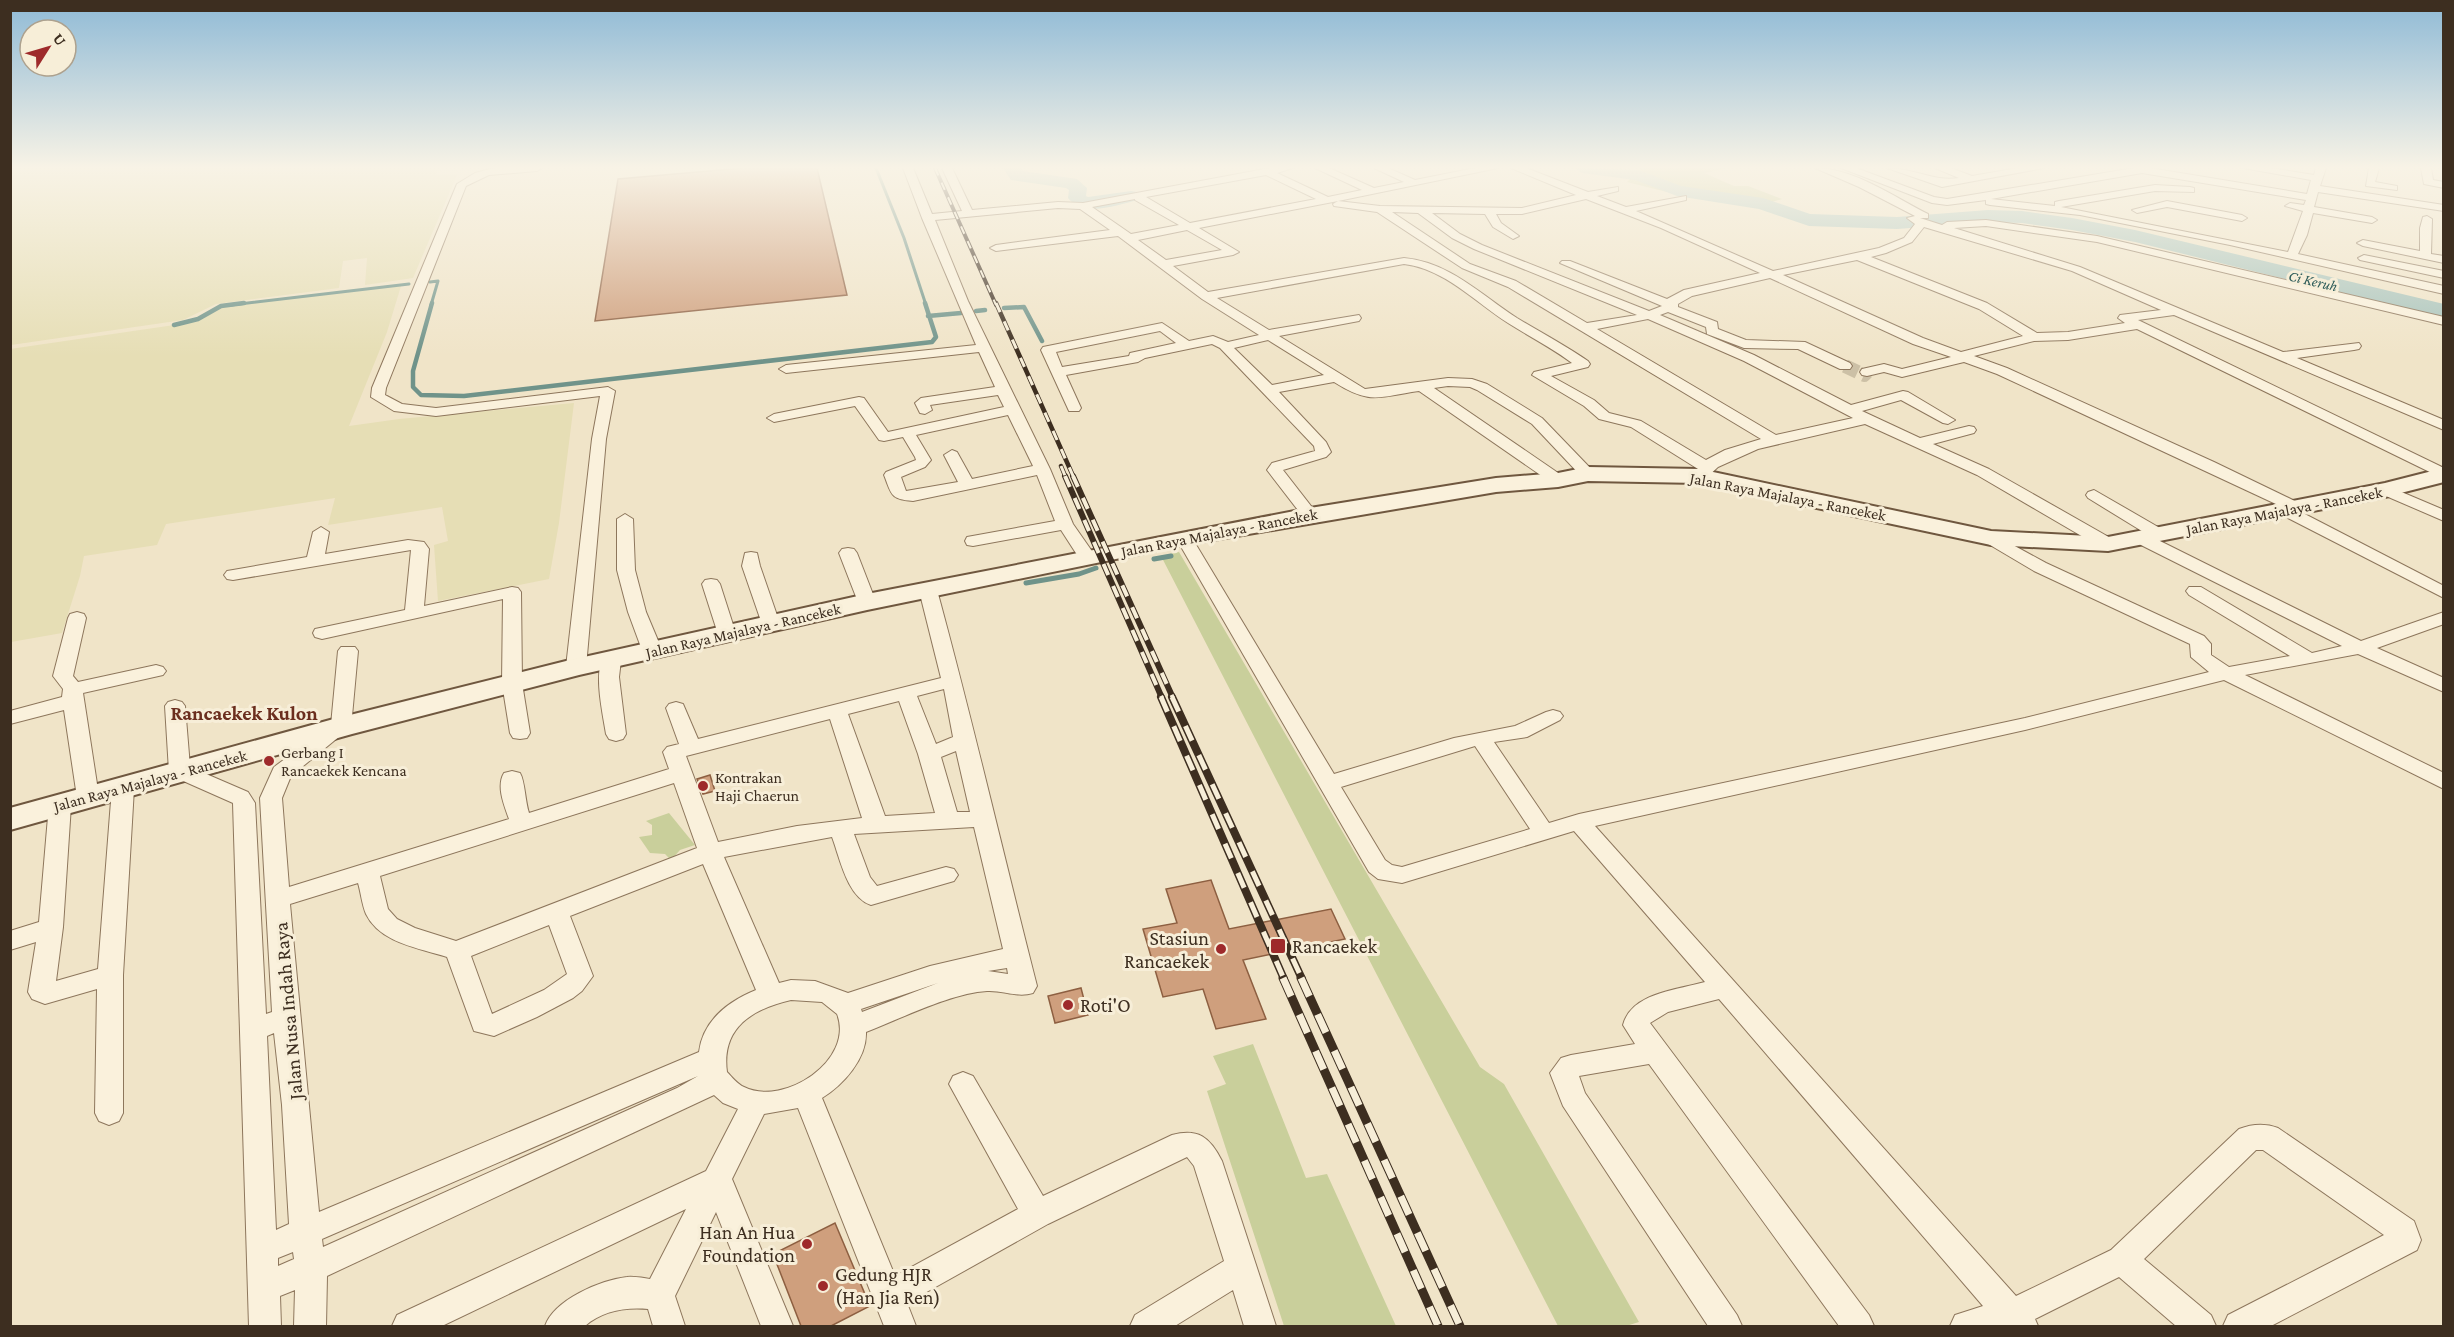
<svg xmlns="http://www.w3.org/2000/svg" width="2454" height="1337" viewBox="0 0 2454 1337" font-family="'Crimson Pro',serif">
<rect width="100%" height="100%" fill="#f0e4c8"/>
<!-- farmland -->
<path fill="#e6deb5" d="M11 168H439L436 174 457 175 413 278 365 285 367 258 343 261 339 288 216 304 183 320 11 345Z
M401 286 387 332 349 426 399 419 574 403 559 523 549 579 438 601 434 545 448 541 442 507 328 525 335 498 166 524 157 545 84 556 80 576 62 633 11 642 10 349 188 323 198 321 217 309 231 305Z"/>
<!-- green -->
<path fill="#c9cf9b" d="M1641 168H1727L1704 173 1734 186H1748L1782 199 1759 206 1667 192 1627 182Z
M1179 552 1480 1067 1504 1084 1639 1322 1626 1326H1558L1161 556Z
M669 813 695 845 680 850 671 860 665 854 650 853 639 837 652 835V825L646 821Z
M1253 1044 1306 1178 1327 1174 1396 1326H1284L1207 1091 1226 1084 1213 1056Z"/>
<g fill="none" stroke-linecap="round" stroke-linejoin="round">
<!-- stream-far2 -->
<path stroke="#6f938a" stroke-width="3" d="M876 168 904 238 926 305
M430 282 438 281 431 305
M231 305 409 284"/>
<!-- stream-far1 -->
<path stroke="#6f938a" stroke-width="4.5" d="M432 303 413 371V387L421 395 464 396 932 342 936 337 925 303
M1004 308 1024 307 1042 341
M976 311 985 310
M928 316 961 313
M174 325 198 319 221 306 244 303"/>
<!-- stream -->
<path stroke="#6f938a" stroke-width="5" d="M1154 559 1171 556
M1026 583 1079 574 1096 568"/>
<!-- river -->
<path fill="#a9c4bc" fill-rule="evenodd" d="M1003 168H1020L1023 171 1077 179 1087 188 1086 196 1088 197 1131 191 1137 192 1140 196 1137 200C1118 205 1083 218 1068 198L1069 190 1066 188 1011 180Z
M1574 168 1639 170 1681 186 1763 198 1810 214 1897 217 1988 210 2022 211 2072 218 2135 230 2444 304V318L2135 242 2072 230 2022 223 1988 222 1897 229 1809 226 1759 209 1677 196 1635 180 1582 173Z"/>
</g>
<!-- building -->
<path fill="#cf9f7d" stroke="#8d5f41" stroke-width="1.5" d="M743 168H817L847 295 595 321 618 179Z
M710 775 715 791 703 794 697 779Z
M1211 880 1229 929 1331 909 1345 939 1243 960 1266 1019 1216 1029 1203 989 1163 997 1143 929 1177 923 1166 889Z
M1081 988 1088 1015 1055 1023 1048 996Z
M835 1223 870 1306 831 1326H801L773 1254Z"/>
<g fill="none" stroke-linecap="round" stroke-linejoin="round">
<!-- minor-tunnel -->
<path stroke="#ccc0a6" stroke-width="14" stroke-dasharray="14 7" stroke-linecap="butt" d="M1845 366 1864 375 1867 372"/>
<!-- minor casing -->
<g stroke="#8d765c" stroke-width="2">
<path id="minor" d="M494 168H542L537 171 489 175 466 186 386 388 385 395 402 404 436 408 608 387 615 391 606 439 586 667 583 671H569L566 667 592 439 600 396 436 416 394 411 371 397 372 388 457 184 475 173Z
M903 168H913L932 214 962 211 942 168H952L972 210 1058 202 1083 203 1270 168H1293L1277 173 1328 197 1362 190 1315 168H1329L1374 188 1404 182 1374 168H1388L1415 180 1475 168H1498L1338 201 1380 206 1522 208 1576 195 1511 168H1526L1588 192 1618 187V191L1597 196 1626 207 1686 196V200L1636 211 1773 271 1879 248 1904 238 1915 224 1907 218 1915 216 1859 187 1815 168C1854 168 1894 197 1928 214V218H1920L1942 225 1947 222 1986 220 2097 236 2444 317V325L2097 242 1986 226 1954 228 2080 267 2283 352 2359 343 2361 346 2359 349 2354 350 2297 358 2444 420V430L2174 315 2138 320 2444 468V479L2137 329 2068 340 2034 341 1974 356 2007 368 2214 462 2299 503 2301 506 2297 510 2444 586V598L2276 512 2274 509 2278 505 1997 374 1964 362 1902 377 1884 372 1867 376 1862 375 1860 372 1862 369 1884 364 1902 369 1951 357 1913 344 1770 278 1692 296 1678 304V307L1717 322 1718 329 1746 340 1805 342 1850 363 1852 366 1850 369H1840L1798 349 1744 348 1707 334 1706 327 1668 312 1660 315 1754 355 1851 405 1903 391 1908 392 1955 420 1948 424 1943 423 1901 400 1862 411 1920 438 1969 426 1974 427 1976 430 1974 433 1933 444 1989 469 2114 540 2117 544 2114 548H2102L1977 475 1865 424 1758 449 1718 467 1705 479H1693L1691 476 1698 469 1631 427 1599 419 1584 406 1532 375 1534 372 1572 363C1552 348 1530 337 1508 323 1475 302 1445 269 1404 264L1217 298 1269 330 1359 315 1361 318 1359 321 1279 336 1365 389 1448 378 1472 379 1487 384 1542 418 1596 474 1588 479 1582 477 1532 424 1477 390 1470 387 1448 386 1434 388 1564 477 1566 480 1564 483H1552L1419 391C1378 397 1370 405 1334 382L1279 392 1326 442 1331 452 1326 457 1283 470 1318 515 1316 518H1304L1267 470 1272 463 1315 451 1314 446 1220 348 1212 344 1145 358 1138 362 1066 375 1081 408 1079 411H1069L1041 350 1043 347 1162 323 1189 341 1213 336 1228 342 1259 335 1202 299 1118 236 996 251 990 248 996 245 1110 230 1080 209 1058 208 935 220 968 301 1050 469 1073 524 1096 557 1093 561H1081L1061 530 973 546 967 545 965 541 967 537 1055 521 1037 475 913 501C890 499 892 495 884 475L886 472 916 460 915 457 903 437 884 441 879 440 855 406 774 422 767 418 774 414 859 397 864 398 888 432 1004 407 998 395 930 405 932 410 925 414 920 413 915 403 921 398 995 387 979 352 786 373 779 369 786 365 976 345 922 218ZM1266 175 1316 199 1190 223 1146 197ZM1135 199V200L1179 225 1131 234 1092 207ZM1586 199 1661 228 1760 273 1684 290 1667 299 1570 261H1562L1560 263 1662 306 1649 311 1482 245 1460 234 1432 213 1485 214 1493 227 1513 239 1519 236 1501 223 1496 214H1522ZM1338 201 1333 204 1334 206 1377 212 1462 268 1508 287 1761 439 1725 450 1706 460 1641 421 1609 413 1594 400 1551 376 1588 367 1590 364 1588 361C1565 345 1540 332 1517 318 1480 294 1449 262 1404 258L1208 292 1173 266 1233 255 1239 252 1199 228ZM1392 212 1418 213 1452 238 1474 249 1637 315 1587 323 1516 281 1470 264ZM1924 227 2072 271 2161 310 2120 315 2118 318 2125 323 2068 332 2037 333 1987 303 1871 257 1886 253 1912 242ZM1187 230 1222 250 1166 260 1138 240ZM1857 260 1979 309 2023 336 1961 352 1923 338 1783 275ZM1648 319 1744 361 1853 418 1776 435 1597 329ZM1160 331 1176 343 1130 353 1129 356 1062 367 1056 352ZM1268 340 1324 375 1272 385 1234 348ZM1008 415 1033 466 972 479 957 452 952 450 944 455 958 482 906 491 901 477 925 467 931 460 916 435Z
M1841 168H1856L1934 197 1947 199 2134 168H2150L2307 194 2311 180 2243 168H2271L2314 175 2316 168H2326L2320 186 2444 205V211L2318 192 2314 207 2372 217 2377 220 2372 223 2313 213 2307 235 2298 254 2444 286V294L2230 245 2080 215 1990 205 1986 204V200L1947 205 1932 203ZM2142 173 2306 200 2304 205 2290 203 2285 206 2303 211 2288 252 2061 207 2155 191 2194 192V188L2190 187 2155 185 2059 201 2055 202V206L1991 199Z
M1887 168C1914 168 1933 182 1959 178L1935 168H1951L1972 176 2018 168H2044L1942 187Z
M2369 168H2379L2375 182 2397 186V190L2366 186Z
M2421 168H2431L2433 180 2444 182V188L2424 184Z
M2167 201 2242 215 2247 218 2242 221 2167 207 2137 213 2132 210Z
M2427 216 2432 219 2431 254 2444 256V263L2363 246 2357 243 2363 240 2420 251V228L2423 217Z
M2364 255 2444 271V278L2360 260 2358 258Z
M2385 485 2444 510V521L2379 493 2377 490Z
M2094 490 2165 531 2167 535 2165 539 2158 540 2361 641 2444 612V624L2377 648 2444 678V692L2358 654 2245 675 2444 773V789L2224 680 2025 730 1595 826 2016 1296 2111 1250 2239 1129C2252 1124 2265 1123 2278 1128L2414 1221 2421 1240 2417 1250 2271 1326H2223L2228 1315 2384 1235 2263 1150H2256L2144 1259 2211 1315 2216 1326H2176L2119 1277 2035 1319 2038 1326H1950L1955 1315 1983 1306 1719 999 1668 1012 1650 1023 1869 1315 1874 1326H1839L1649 1064 1579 1076 1585 1093 1737 1315 1742 1326H1708L1563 1106 1550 1073 1561 1058 1571 1055 1635 1044 1623 1025C1631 993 1677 990 1705 982L1574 831 1402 883 1378 879 1369 872 1176 538 1178 534H1190L1192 538 1334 774 1454 738 1515 726 1546 712 1553 710 1560 712 1563 716 1560 720 1527 737 1494 742 1549 823 1579 814 2025 718 2209 672 2191 657 2190 644 2034 571 1985 542 1983 538 1985 534 1991 533 2046 563 2204 636 2211 644V655L2229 667 2290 656 2189 595 2186 591 2189 587H2201L2312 653 2342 646 2133 541 2131 537 2133 533H2145L2088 498 2086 495 2088 492ZM1475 746 1530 829 1402 867 1392 865 1385 860 1341 787Z
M625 514 633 519 635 570 646 612 662 650 659 654H645L642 650 628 612 617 570V519Z
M321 527 329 532 325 554 408 540 424 542 429 549 424 606 512 587 518 588 521 592 522 683 530 733 527 738 520 739 513 738 510 733 502 683 503 599 322 639 315 637 313 633 315 629 405 610 411 550 233 580 227 579 224 575 227 571 233 570 307 557 313 532Z
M848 548 854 549 857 553 876 602 873 606H861L858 602 839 553 842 549Z
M751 552 757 553 760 566 780 624 778 628H764L762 624 742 566 745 553Z
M711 579 717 580 720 584 736 634 734 638H720L718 634 702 584 705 580Z
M928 585 934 586 937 590C973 722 1003 853 1037 986L1033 993C1017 998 1003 990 987 991 951 993 900 1019 866 1032 867 1059 843 1085 822 1098L895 1276 1018 1209 949 1084 953 1076 963 1072 973 1076 1043 1196 1172 1135C1198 1128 1210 1137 1222 1161L1276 1326H1244L1233 1290 1175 1326H1130L1135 1315 1224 1261 1194 1166 1187 1157 1048 1224 907 1303 916 1326H884L798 1108 764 1114 732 1179 793 1326H761L716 1212 675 1296 685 1326H653L648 1309C625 1307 602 1311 585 1326H545C554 1300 600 1280 627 1277 634 1276 643 1278 650 1279L686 1209 442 1326H392L397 1315 706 1171 738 1109 723 1103 714 1095 327 1276 326 1326H294L295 1290 280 1296 281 1326H249L233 803 172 776 169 771 165 706 168 702 175 700 182 702 185 706 190 767 248 792 255 803 266 1014 272 1012 260 798 274 767 331 725 338 651 341 647H355L358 651 351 727 291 776 282 798 289 887 509 819C504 805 496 786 504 773L512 771 520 773C525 781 525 801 529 813L669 769 663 752 667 747 679 744 666 708 669 704 676 702 683 704 698 739 941 678 919 590 922 586ZM944 689 953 737 936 744 917 696ZM899 701 918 754 935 813 885 816 848 714ZM830 719 862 818 797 826 718 842 686 756ZM956 751 970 812H957L941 757ZM674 783 697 848 456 941 415 928 397 919 388 909 380 876ZM974 827 1003 949 930 966 848 993 815 981 791 980 779 983 724 857 832 837C840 858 847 897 871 905L954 881 958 875 954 869 946 867 877 886 870 877 854 834ZM703 864 756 990C729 1001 703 1020 699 1052L319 1212 290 904 358 883C361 893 362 905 366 914 380 943 419 948 447 957L474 1031 494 1036 537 1017 573 998 582 991 593 976 570 916ZM549 925 567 974 544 990 492 1014 471 956ZM1007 968 1008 974 988 971ZM938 983 862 1012 861 1009ZM791 1000 822 1002 837 1014C855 1060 784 1107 744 1087 737 1084 732 1077 727 1072 721 1028 752 1009 791 1000ZM274 1033 282 1105 289 1224 276 1230 267 1036ZM698 1076 677 1088 323 1247 322 1239ZM293 1252 294 1259 278 1266V1258Z
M77 612 84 614 86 618 73 676 78 682 156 665 163 667 166 671 163 675 83 693 99 797 96 802 88 804 80 802 77 797 64 710 10 724V711L62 697 63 689 53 676 68 618 70 614Z
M611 654 618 656 621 660 619 677 626 734 623 739 616 741 609 739 606 734C603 715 593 672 604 656Z
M123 781 131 783 134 788 123 975V1113L119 1121 109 1125 99 1121 95 1113 97 989 45 1004 32 999 28 992 36 942 10 950V931L39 922 49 805 52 800 60 798 68 800 71 805 63 927 56 981 98 969 112 788 115 783Z"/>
</g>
<!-- secondary casing -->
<g stroke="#6f573f" stroke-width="4">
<path id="secondary" d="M1588 467 1699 469 1991 531 2108 537 2385 483 2444 468V482L2385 497 2108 551 1991 545 1699 483 1588 481 1558 487 1496 492 1184 545 867 610 579 675 352 734 10 830V808L330 720 566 661 867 594 1310 508 1496 478 1558 473Z"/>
</g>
<!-- minor -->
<use href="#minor" fill="#faf1dc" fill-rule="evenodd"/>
<!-- secondary -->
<use href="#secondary" fill="#faf1dc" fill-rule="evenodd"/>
<!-- rail-far4 casing -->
<g stroke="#3d2e20" stroke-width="4">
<path id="rail-far4" d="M935 168 996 305"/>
</g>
<!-- rail-far3 casing -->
<g stroke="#3d2e20" stroke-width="4.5">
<path id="rail-far3" d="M996 303 1074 478
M1061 466 1066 478"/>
</g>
<!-- rail-far2 casing -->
<g stroke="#3d2e20" stroke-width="6">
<path id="rail-far2" d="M1065 476 1162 698
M1073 476 1173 698"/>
</g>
<!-- rail-far1 casing -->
<g stroke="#3d2e20" stroke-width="8">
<path id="rail-far1" d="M1161 697 1284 979
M1172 697 1302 979"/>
</g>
<!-- rail casing -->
<g stroke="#3d2e20" stroke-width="9">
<path id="rail" d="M1283 978 1438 1326
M1301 978 1460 1326"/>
</g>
<!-- rail-far4 -->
<use href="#rail-far4" stroke="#f7eed8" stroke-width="2" stroke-dasharray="8" stroke-linecap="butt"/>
<!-- rail-far3 -->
<use href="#rail-far3" stroke="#f7eed8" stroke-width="3" stroke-dasharray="10" stroke-linecap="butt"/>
<!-- rail-far2 -->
<use href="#rail-far2" stroke="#f7eed8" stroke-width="4" stroke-dasharray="12" stroke-linecap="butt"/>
<!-- rail-far1 -->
<use href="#rail-far1" stroke="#f7eed8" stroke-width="5" stroke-dasharray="16" stroke-linecap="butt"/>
<!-- rail -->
<use href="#rail" stroke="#f7eed8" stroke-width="7" stroke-dasharray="20" stroke-linecap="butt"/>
</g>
<!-- sky -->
<linearGradient id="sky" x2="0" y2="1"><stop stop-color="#8fbad6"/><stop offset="0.47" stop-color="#f8f3e6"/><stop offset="1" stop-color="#f8f3e6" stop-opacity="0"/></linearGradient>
<rect width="2454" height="356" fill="url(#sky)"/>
<!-- markers -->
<g fill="#9e2a2b" stroke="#f7eed8" stroke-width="2">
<circle cx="269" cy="761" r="6"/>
<circle cx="703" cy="786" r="6"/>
<rect x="1270" y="938" width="16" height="16" rx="3"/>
<circle cx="1221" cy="949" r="6"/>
<circle cx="1068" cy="1005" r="6"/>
<circle cx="807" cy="1244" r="6"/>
<circle cx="823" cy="1286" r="6"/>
</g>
<g text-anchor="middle" stroke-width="6" stroke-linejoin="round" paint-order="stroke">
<!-- far-water labels -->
<g font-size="15" font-style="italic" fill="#2f5d5a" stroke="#f7eed8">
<text transform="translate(2313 281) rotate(13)" y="5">Ci Keruh</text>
</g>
<!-- street labels -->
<g font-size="16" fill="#3d2e20" stroke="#f7eed8">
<text transform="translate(1788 496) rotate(11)" y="6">Jalan Raya Majalaya - Rancekek</text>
<text transform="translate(2284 510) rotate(-11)" y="6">Jalan Raya Majalaya - Rancekek</text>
<text transform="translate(1219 532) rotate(-11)" y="6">Jalan Raya Majalaya - Rancekek</text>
<text transform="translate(743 630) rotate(-13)" y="6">Jalan Raya Majalaya - Rancekek</text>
<text transform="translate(150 780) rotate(-15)" y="6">Jalan Raya Majalaya - Rancekek</text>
</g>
<!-- poi labels -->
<g font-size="16" fill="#3d2e20" stroke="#f7eed8" text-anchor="start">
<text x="281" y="758">Gerbang I<tspan x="281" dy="18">Rancaekek Kencana</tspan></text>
<text x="715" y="783">Kontrakan<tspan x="715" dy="18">Haji Chaerun</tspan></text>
</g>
<!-- quarter labels -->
<g font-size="20" font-weight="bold" fill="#6b2e1e" stroke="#f7eed8">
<text x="244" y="720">Rancaekek Kulon</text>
</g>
<!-- near-poi labels -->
<g font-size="20" fill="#3d2e20" stroke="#f7eed8" text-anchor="start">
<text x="1209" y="945" text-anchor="end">Stasiun<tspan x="1209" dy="23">Rancaekek</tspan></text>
<text x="1292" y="953">Rancaekek</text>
<text x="1080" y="1012">Roti'O</text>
<text x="795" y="1239" text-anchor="end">Han An Hua<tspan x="795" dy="23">Foundation</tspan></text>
<text x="835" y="1281">Gedung HJR<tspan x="835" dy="23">(Han Jia Ren)</tspan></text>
</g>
<!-- near-street labels -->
<g font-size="20" fill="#3d2e20" stroke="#f7eed8">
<text transform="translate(288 1011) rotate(-95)" y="7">Jalan Nusa Indah Raya</text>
</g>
</g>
<!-- border -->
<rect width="2454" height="1337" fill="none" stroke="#3d2e20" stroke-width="24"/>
<!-- north arrow -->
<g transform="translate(48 48) rotate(53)"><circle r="28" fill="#f7eed8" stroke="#ada18e" stroke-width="1.5"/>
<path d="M0-4.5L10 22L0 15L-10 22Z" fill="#9e2a2b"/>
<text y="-9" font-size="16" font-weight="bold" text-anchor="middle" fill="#3d2e20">U</text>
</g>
</svg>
